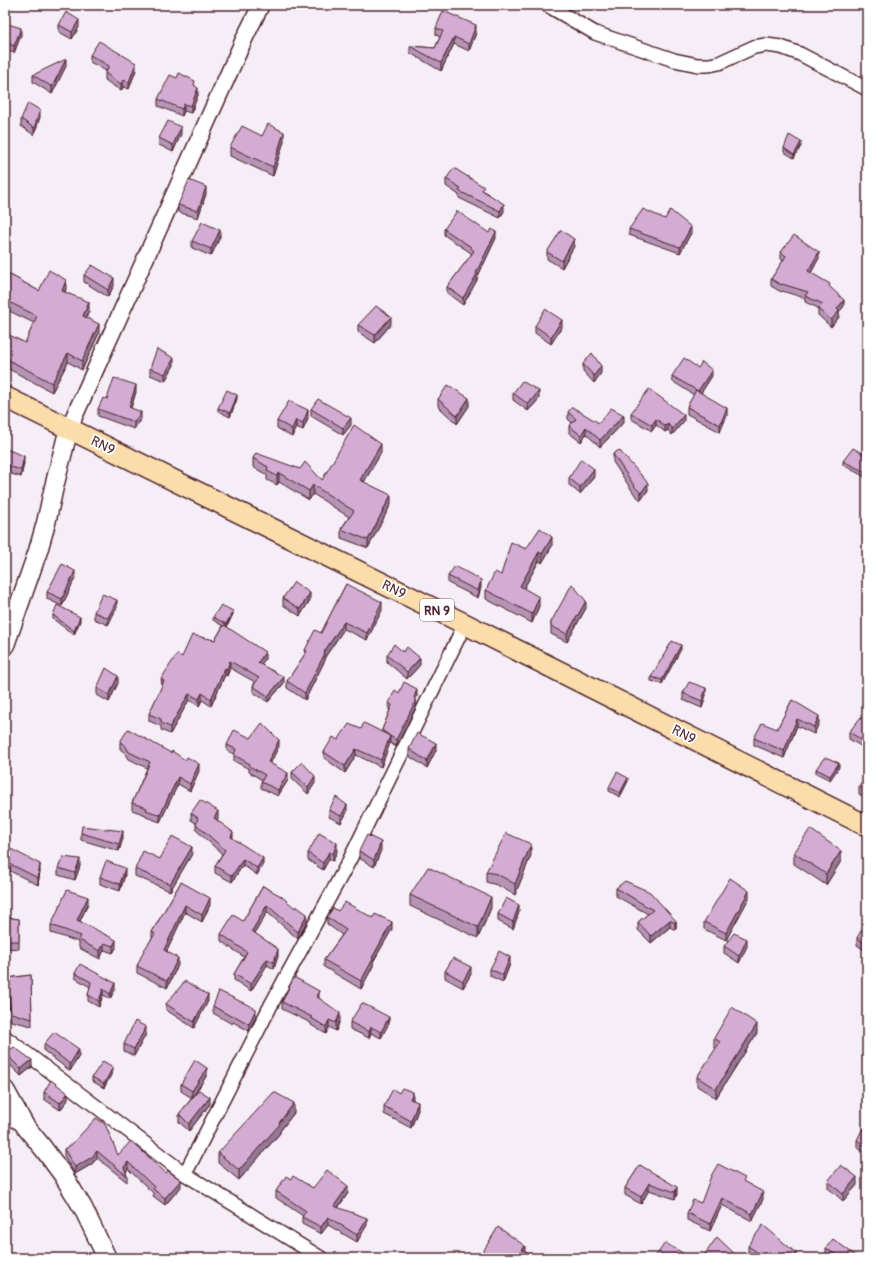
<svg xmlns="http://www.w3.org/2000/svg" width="872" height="1263" viewBox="0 0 872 1263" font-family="Pangolin,sans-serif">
<rect width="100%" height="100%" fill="#f6eef6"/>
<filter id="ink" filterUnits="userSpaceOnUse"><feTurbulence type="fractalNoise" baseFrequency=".025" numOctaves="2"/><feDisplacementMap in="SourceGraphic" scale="8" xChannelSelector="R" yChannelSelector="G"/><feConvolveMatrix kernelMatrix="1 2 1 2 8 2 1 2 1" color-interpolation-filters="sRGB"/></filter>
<g filter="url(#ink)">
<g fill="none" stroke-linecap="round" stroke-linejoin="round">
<!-- minor casing -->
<g stroke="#4a1f2b" stroke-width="16">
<path id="minor" d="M547 5 595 33 674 60 698 65H709L719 63 754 47 766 45 781 47 800 54 867 89
M5 1037 185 1174 321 1258
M5 1115 25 1126
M185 1174 272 1003 349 861 465 624"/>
</g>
<!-- tertiary casing -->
<g stroke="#4a1f2b" stroke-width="19">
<path id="tertiary" d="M69 428 246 35 261 5"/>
</g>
<!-- secondary casing -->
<g stroke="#4a1f2b" stroke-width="21">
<path id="secondary" d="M5 645 38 551 46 523 54 487 69 428
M5 1090 25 1126 43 1148 63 1175 83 1208 107 1258"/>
</g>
<!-- primary casing -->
<g stroke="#4a1f2b" stroke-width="23">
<path id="primary" d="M5 397 465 624 867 826"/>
</g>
<!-- minor -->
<use href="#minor" stroke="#fff" stroke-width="13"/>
<!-- tertiary -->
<use href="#tertiary" stroke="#fff" stroke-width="16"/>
<!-- secondary -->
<use href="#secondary" stroke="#fff" stroke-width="18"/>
<!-- primary -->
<use href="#primary" stroke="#faddab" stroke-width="20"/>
</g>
<!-- wall -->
<path fill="#b594b5" stroke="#4a1f2b" d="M5 23 21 35 14 53 5 50Z
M59 25 79 27 72 39 59 32Z
M436 28 476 33 469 51 454 44 441 71 410 53V46L435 48 440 37 436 35Z
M90 55 136 70 129 89 123 87 121 91 105 80V73L106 71 90 62Z
M66 66 52 94 33 82V75Z
M195 86 198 95 191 113 184 111 182 116 158 106V99Z
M40 117 34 135 21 126V119Z
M181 134 173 152 159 145V138Z
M262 136 284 141 273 176 230 156V147Z
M801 146 794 158 784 152V148Z
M446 179 484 191 504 211 500 218 459 198V195L446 186Z
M206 194 198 218 178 212V205Z
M665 219 691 233 680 253 629 235V229Z
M444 229 496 238 477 278V280L463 305 447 293V287L471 255V253L444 235Z
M220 237 211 256 192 248V241Z
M574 246 562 268 547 259V252Z
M781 252 819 258 811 273 830 288 844 306 839 312V317L831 327 818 315V308L805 302V298L782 291 781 292 771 286V279L783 261 781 259Z
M5 272 39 291 66 289 65 293 89 311 86 318 99 333 82 370 68 362 52 392 5 367V333L25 343 34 323 5 309Z
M84 275 114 285 108 297 84 282Z
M391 324 375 343 358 332V325Z
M535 326 562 327 551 344 535 333Z
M583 364 601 373 594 383 583 371Z
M174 365 165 381 150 375V368Z
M698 368 712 376 701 393 727 415 720 432 687 414V407L694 395 672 381V376Z
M136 392 131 408 141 419 134 429 98 416V409L107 399Z
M513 393 539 399 528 411 513 400Z
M237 399 230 417 218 411V408Z
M438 399 469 406 457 424 438 406Z
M311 409 351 425 343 435 311 416Z
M568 412 599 423 624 422 600 447 586 434 581 442 569 433V426L572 423 568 419Z
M631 413 684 421 672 435 668 430 665 432 656 425 652 431 631 419Z
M308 418 303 430 296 427 292 437 277 428V421Z
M5 453 24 463 21 477 5 472Z
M381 453 364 482 391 504 368 548 341 538V529L349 517 313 494 309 500 279 482 277 485 267 480V475L253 467V458L322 480Z
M613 454 648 490 641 500 635 495 613 462Z
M867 456V480L865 477 843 465V461Z
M594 477 580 494 569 485V478Z
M552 546 542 563 539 561 524 588 539 606 532 623 486 599V590L526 549Z
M448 576 481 587 478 598 448 583Z
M75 578 62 606 47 599V592Z
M346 584 382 610 367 640 344 629 325 657V660L305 700 287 688V681L305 654V650L321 633Z
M283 598 310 600 300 616 283 605Z
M117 607 108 625 94 619V612Z
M586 608 567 642 551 634V622Z
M233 614 227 627 265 659 261 664 284 683 268 702 253 692V686L255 682 230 668 227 676 225 675 211 706 202 700 199 706 189 700 170 734 161 730V726L149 721V714L162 686 161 679 182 657 215 640 223 626 213 620V617Z
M53 615 80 621 74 635 53 619Z
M681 649 662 684 651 681V677Z
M387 655 420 665 407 679 387 662Z
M118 683 109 702 97 695V688Z
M399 693 417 696 416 700V707L396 747 390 743 381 767 356 755 345 773 324 758V752L338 740 361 729 382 732V730L390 710H389V703Z
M683 693 706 695 702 708 683 700Z
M792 700 819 723 814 734 797 726 784 758 754 745V738L777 729Z
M867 721V750L849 739V732Z
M251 738 279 746 270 763 288 780 278 796 261 788V782L262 780 249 772V769L234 761V754L227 751V745Z
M120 742 199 771 190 791 178 784 160 822 146 817V815L132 810V803L147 768 129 759 125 753 120 749Z
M409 749 436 750 427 768 409 756Z
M839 767 830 780 816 773V769Z
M292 772 315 783 308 794 292 779Z
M867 777V799L859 794V786Z
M628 781 620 797 609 791V787Z
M329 810 347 812 341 823 329 817Z
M191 813 218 818 217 820 233 839 263 864 257 875 243 865 232 882 215 873V866L222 854 196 830V823L191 820Z
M81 833 123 838 119 851 81 840Z
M5 846 40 871 38 885 10 871 5 879Z
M381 850 374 867 359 858V851Z
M337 851 333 861 329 859 323 870 308 860V853Z
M794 853 841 861 826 885 794 864Z
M192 854 170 891 135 876V869L160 859Z
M531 855 515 895 497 885 486 882V872Z
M80 866 75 880 58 875V868Z
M125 875 120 891 100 884V877Z
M181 882 210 905 202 922 185 912 167 951 178 965 167 988 137 973V966L152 938V932Z
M263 886 307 921 298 939 267 912 255 933 278 956 274 969 267 965 251 991 234 980V974L244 957 221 941V934L243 921Z
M616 888 676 921V928L675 930 670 927 651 943 638 930V922L648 914 616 896Z
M410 895 491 908 478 938 410 906Z
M749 898 726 940 704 929V922Z
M88 904 80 921 116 948 113 953 104 950 100 959 79 948V942L51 933V925Z
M338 911 392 929 373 962V966L361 989 324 967V960L342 935 327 924V917Z
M519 912 513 929 498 921V914Z
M5 917 19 919V949L5 948Z
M867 924V952L857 945V938Z
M724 946H747L739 963 724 953Z
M510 964 503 982 490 976V969Z
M445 971 471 974 463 988 445 978Z
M75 973 115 989 110 999 103 995 99 1007 88 1001V995L90 987 75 978Z
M31 975 32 1026 11 1021 7 985V978Z
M319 998 340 1020 336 1031 329 1027 326 1034 311 1025V1023L282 1009V1002Z
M208 1001 194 1028 166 1010V1004Z
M213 1006 256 1016 249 1031 233 1022 232 1024 213 1013Z
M350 1022 389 1023 381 1038 371 1033 369 1038 350 1029Z
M757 1033 716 1098 697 1086V1077L716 1049 714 1047V1038Z
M146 1034 134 1056 124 1051V1044Z
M44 1044 79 1056 70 1071 44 1051Z
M8 1051 32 1067 21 1076 11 1066 8 1058Z
M113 1071 104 1088 92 1081V1077Z
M207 1075 193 1097 210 1104 189 1131 179 1122V1114L192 1098 181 1091V1084Z
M44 1092 68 1100 60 1110 44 1099Z
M399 1093 413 1099V1100L418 1110 411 1128 384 1114V1106Z
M294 1113 280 1131V1133L239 1180 218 1163V1153Z
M867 1130V1155L857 1147V1140Z
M71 1145 118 1155 181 1187 165 1205 153 1196V1193L128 1169 126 1172 127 1176V1182L97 1158 92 1164 75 1174 64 1156V1149Z
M640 1165 677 1194 675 1199 649 1190 641 1204 625 1195V1188Z
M828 1181 857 1185 843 1201 828 1188Z
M745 1182 763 1199 752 1221 722 1205 710 1231 687 1220V1213L701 1203Z
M313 1188 348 1193 338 1208 367 1225 357 1242 328 1225 321 1234 302 1224V1217L303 1216 276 1198V1191Z
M867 1207V1220L865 1219V1211Z
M748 1246 796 1258H757L748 1252Z
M826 1248 859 1258H830L826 1255Z"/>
<!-- shaded-wall -->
<path fill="#947894" stroke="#4a1f2b" d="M79 20V27L72 39V32Z
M476 25V33L469 51V44Z
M21 28V35L14 53V46Z
M454 37V44L441 71V63Z
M66 59V66L52 94V87Z
M136 63V70L129 89V82Z
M123 80V87L121 91V84Z
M198 88V95L191 113V106Z
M184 104V111L182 116V109Z
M40 110V117L34 135V128Z
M181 127V134L173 152V145Z
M284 132V141L273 176V167Z
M801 142V146L794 158V155Z
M206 187V194L198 218V211Z
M504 204V211L500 218V211Z
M691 227V233L680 253V247Z
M220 230V237L211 256V249Z
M496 232V238L477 278V280L463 305V298L476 273Z
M574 239V246L562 268V261Z
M819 252V258L808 278V271Z
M114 278V285L108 297V290Z
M66 280V289L62 301V291Z
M844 300V306L839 312V317L831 327V320L837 309Z
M89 302V311L83 325V316Z
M391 317V324L375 343V335Z
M562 320V327L551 344V337Z
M99 324V333L82 370V361Z
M68 353V362L52 392V383Z
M174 358V365L165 381V374Z
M601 366V373L594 383V376Z
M712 370V376L698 397V391Z
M136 385V392L129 414V407Z
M539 391V399L528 411V404Z
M237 395V399L230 417V413Z
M469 398V406L457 424V416Z
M727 408V415L720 432V425Z
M308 410V418L303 430V423Z
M141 412V419L134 429V422Z
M624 415V422L600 447V440Z
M684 415V421L672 435V429Z
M351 418V425L343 435V428Z
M656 419V425L652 431V425Z
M296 420V427L292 437V429Z
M668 424V430L665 432V426Z
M586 427V434L581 442V435Z
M381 444V453L360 489V480Z
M24 456V463L21 477V470Z
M594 469V477L580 494V487Z
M279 473V482L277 485V476Z
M648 483V490L641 500V493Z
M313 485V494L309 500V491Z
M391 495V504L368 548V540Z
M552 537V546L542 563V554Z
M539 552V561L520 595V586Z
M75 571V578L62 606V599Z
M481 580V587L478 598V591Z
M310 593V600L300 616V609Z
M539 597V606L532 623V614Z
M117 600V607L108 625V618Z
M586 601V608L567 642V634Z
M382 602V610L367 640V633Z
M233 611V614L226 627V624Z
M80 617V621L74 635V631Z
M344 622V629L325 657V660L305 700V693L324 652Z
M681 645V649L662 684V680Z
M265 652V659L258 669V663Z
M420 658V665L407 679V672Z
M230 661V668L227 676V669Z
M225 668V675L211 706V699Z
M118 676V683L109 702V695Z
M284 677V683L268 702V696Z
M706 688V695L702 708V701Z
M417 689V696L416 700V707L396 747V740Z
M202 693V700L199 706V699Z
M189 694V700L170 734V727Z
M819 716V723L814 734V727Z
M797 719V726L784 758V751Z
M390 736V743L381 767V760Z
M279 740V746L268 768V762Z
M436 743V750L427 768V761Z
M356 749V755L345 773V766Z
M839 763V767L830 780V776Z
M199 764V771L190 791V784Z
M288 773V780L278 796V790Z
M315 776V783L308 794V787Z
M178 777V784L160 822V815Z
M628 778V781L620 797V793Z
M347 805V812L341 823V816Z
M218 811V818L214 825V818Z
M123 831V838L119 851V844Z
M233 832V839L231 837Z
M381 842V850L374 867V860Z
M337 843V851L333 861V854Z
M531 844V855L515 895V884Z
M192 847V854L170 891V884Z
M841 851V861L826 885V874Z
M329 852V859L323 870V863Z
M263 858V864L257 875V868Z
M80 859V866L75 880V873Z
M243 859V865L232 882V876Z
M10 864V871L5 879V872Z
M40 864V871L38 885V878Z
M125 868V875L120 891V884Z
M749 891V898L726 940V933Z
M88 897V904L77 927V920Z
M491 897V908L478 938V927Z
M210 898V905L202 922V915Z
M185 905V912L164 957V950Z
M267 905V912L252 938V931Z
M519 905V912L513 929V922Z
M307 914V921L298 939V932Z
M670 920V927L651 943V936Z
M676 921V928L675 930V923Z
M392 922V929L373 962V966L361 989V981L372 958Z
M747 939V946L739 963V956Z
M116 940V948L113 953V946Z
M104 943V950L100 959V951Z
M278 949V956L274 969V962Z
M510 957V964L503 982V975Z
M178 958V965L167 988V981Z
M267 959V965L251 991V984Z
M471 967V974L463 988V981Z
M115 983V989L110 999V994Z
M103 989V995L99 1007V1001Z
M319 991V998L316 996Z
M208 995V1001L194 1028V1022Z
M256 1009V1016L249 1031V1024Z
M340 1013V1020L336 1031V1023Z
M389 1017V1023L381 1038V1032Z
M329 1020V1027L326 1034V1027Z
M757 1024V1033L716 1098V1089Z
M146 1027V1034L134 1056V1049Z
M371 1027V1033L369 1038V1032Z
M79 1049V1056L70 1071V1064Z
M32 1060V1067L21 1076V1069Z
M113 1067V1071L104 1088V1084Z
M207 1068V1075L192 1098V1091Z
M413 1092V1099L410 1106V1099Z
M68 1093V1100L60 1110V1103Z
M210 1097V1104L189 1131V1124Z
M418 1102V1110L411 1128V1121Z
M294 1103V1113L280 1131V1133L239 1180V1170L279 1123Z
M97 1151V1158L92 1164 75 1174V1167Z
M128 1162V1169L124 1173V1167Z
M857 1177V1185L843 1201V1194Z
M181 1180V1187L165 1205V1198Z
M649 1183V1190L641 1204V1197Z
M348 1186V1193L334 1213V1206Z
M677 1187V1194L675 1199V1192Z
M763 1192V1199L752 1221V1214Z
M722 1198V1205L710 1231V1224Z
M328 1217V1225L321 1234V1227Z
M367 1218V1225L357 1242V1235Z
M525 1246V1256L522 1250Z
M683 1253V1258H680Z
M796 1253V1258H793Z"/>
<!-- building -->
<path fill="#d3acd3" stroke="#4a1f2b" d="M443 11 476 25 469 44 454 37 441 63 410 46 435 48 443 31 436 28Z
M66 12 79 20 72 32 59 25Z
M5 23 21 28 14 46 5 42Z
M99 41 136 63 129 82 123 80 121 84 105 73 109 66 90 55Z
M66 59 52 87 33 75Z
M179 73 195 81 194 85 198 88 191 106 184 104 182 109 158 99 170 75 177 78Z
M28 103 40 110 34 128 21 119Z
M168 121 181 127 173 145 159 138Z
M268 124 284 132 273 167 230 147 242 126 262 136Z
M789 135 801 142 794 155 784 148Z
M454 168 484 187 482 190 504 204 500 211 459 191 461 188 446 179Z
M189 180 206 187 198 211 178 205Z
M643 209 665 219 670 210 691 227 680 247 629 229Z
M457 211 489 233 492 229 496 232 476 273 477 274 463 298 447 287 474 251 471 248V247L444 229Z
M202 222 220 230 211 249 192 241Z
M561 230 574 239 562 261 547 252Z
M794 235 819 252 808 271 830 284 829 286 844 300 837 309 839 311 831 320 818 309 823 304 805 296 808 292 782 284 781 285 771 279 786 256 781 252Z
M92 265 114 278 108 290 84 275Z
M49 270 66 280 62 291 89 302 83 316 99 324 82 361 68 353 52 383 5 358V333L25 343 37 316 5 300V272L39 291Z
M376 306 391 317 375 335 358 325Z
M545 309 562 320 551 337 535 326Z
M157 349 174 358 165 374 150 368Z
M592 353 601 366 594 376 583 364Z
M684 358 698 368 702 362 712 370 698 391 672 376Z
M114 378 136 385 129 407 141 412 134 422 98 409 103 398 107 399Z
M522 381 539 391 528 404 513 393Z
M448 385 469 398 457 416 438 399Z
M649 389 684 415 672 429 668 424 665 426 656 419 652 425 631 413Z
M227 390 237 395 230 413 218 408Z
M696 390 727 408 720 425 687 407Z
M318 399 351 418 343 428 311 409Z
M289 401 308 410 303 423 296 420 292 429 277 421Z
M572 407 599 423 611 408 624 415 600 440 586 427 581 435 569 426 576 419 568 412Z
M354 425 381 444 360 480 391 495 368 540 341 529 354 511 313 485 309 491 279 473 277 476 267 471 268 467 253 458 256 453 300 469 305 462 322 480Z
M853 448 867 456V475L865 472 843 461Z
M6 449 24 456 21 470 5 465V453Z
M619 450 648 483 641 493 635 487 613 454Z
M581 459 594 469 580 487 569 478Z
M540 528 552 537 542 554 539 552 520 586 539 597 532 614 486 590 495 572 501 575 511 542 526 549Z
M62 564 75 571 62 599 47 592Z
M455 566 481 580 478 591 448 576Z
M294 582 310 593 300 609 283 598Z
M346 584 382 602 367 633 344 622 324 652 325 653 305 693 287 681 307 651 305 650 315 630 321 633Z
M572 584 586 601 567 634 551 626V622Z
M102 594 117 600 108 618 94 612Z
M57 605 80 617 74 631 53 615Z
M221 605 233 611 226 624 213 617Z
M224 625 265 652 258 663 284 677 268 696 253 686 259 678 230 661 227 669 225 668 211 699 202 693 199 699 189 694 170 727 161 723V719L149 714 164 681 161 679 177 654 182 657 192 635 215 640Z
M672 641 681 645 662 680 651 677Z
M394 644 403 652 407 647 420 658 407 672 387 655Z
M106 668 118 676 109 695 97 688Z
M404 682 417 689 414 698 416 700 396 740 390 736 381 760 356 749 345 766 324 752 333 737 338 740 349 724 361 729 364 723 390 736 382 730 392 705 389 703 395 690 399 693Z
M689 682 706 688 702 701 683 693Z
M792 700 819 716 814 727 797 719 784 751 754 738 762 723 777 729Z
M861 717 867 721V743L849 732Z
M262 723 279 740 268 762 288 773 278 790 261 782 265 775 249 766 250 764 234 755 236 749 227 745 234 730 251 738Z
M128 729 171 753 172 751 185 760 187 757 199 764 190 784 178 777 160 815 146 810 147 808 132 803 150 762 129 752 125 745 120 742Z
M417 733 436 743 427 761 409 749Z
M824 758H828L839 763 830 776 816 769Z
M302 762 315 776 308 787 292 772Z
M617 772 628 778 620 793 609 787Z
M867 777V791L859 786Z
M336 797 347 805 341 816 329 810Z
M200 800 218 811 214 818 233 832 231 837 263 858 257 868 243 859 232 876 215 866 225 850 196 824 198 818 191 813Z
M82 826 123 831 119 844 81 833Z
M810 829 841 851 826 874 794 853Z
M319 833 337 843 333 854 329 852 323 863 308 853Z
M506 833 531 844 515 884 497 874 486 872Z
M367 835 381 842 374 860 359 851Z
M172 836 192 847 170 884 135 869 143 851 160 859Z
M5 846 40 864 38 878 10 864 5 872Z
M63 857 80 859 75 873 58 868Z
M106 861 125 868 120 884 100 877Z
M428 867 491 897 478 927 410 895Z
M730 878 749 891 726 933 704 922Z
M625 881 650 892 676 921 675 923 670 920 651 936 638 922 653 910 616 888Z
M181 882 210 898 202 915 185 905 164 950 178 958 167 981 137 966 144 950 155 934 152 932Z
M263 886 281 896 295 908 296 906 307 914 298 932 267 905 252 931 278 949 274 962 267 959 251 984 234 974 247 952 221 934 233 915 243 921Z
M67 890 88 897 77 920 116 940 113 946 104 943 100 951 79 940 81 936 51 925Z
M506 898 519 905 513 922 498 914Z
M345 902 373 918 375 914 392 922 372 958 373 959 361 981 324 960 346 930 327 917 333 908 338 911Z
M5 917 19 919V941H5Z
M865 924 866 925 867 924V945L857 938Z
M734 933 747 939 739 956 724 946Z
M499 951 510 957 503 975 490 969Z
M453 958 471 967 463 981 445 971Z
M80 964 115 983 110 994 103 989 99 1001 88 995 91 982 75 973Z
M31 975 32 1019 11 1013 7 978Z
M294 977 319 991 316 996 340 1013 336 1023 329 1020 326 1027 311 1018 312 1017 282 1002Z
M185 981 208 995 194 1022 166 1004Z
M219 991 256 1009 249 1024 233 1015 232 1017 213 1006Z
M362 1003 389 1017 381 1032 371 1027 369 1032 350 1022Z
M732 1007 757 1024 716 1089 697 1077 720 1042 714 1038Z
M135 1021 146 1027 134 1049 124 1044Z
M54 1032 79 1049 70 1064 44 1044Z
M14 1047 32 1060 21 1069 11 1059 8 1051Z
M195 1060 207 1068 192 1091 181 1084Z
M103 1061 113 1067 104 1084 92 1077Z
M51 1080 68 1093 60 1103 44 1092Z
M402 1088 413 1092 410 1099 418 1102 411 1121 384 1106 393 1089 399 1093Z
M199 1090 210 1097 189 1124 179 1114Z
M274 1092 294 1103 279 1123 280 1124 239 1170 218 1153Z
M96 1118 105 1124 118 1155 131 1141 166 1173 168 1171 181 1180 165 1198 153 1189 154 1187 128 1162 124 1167 127 1176 97 1151 92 1157 75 1167 64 1149 71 1145Z
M863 1128 867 1130V1147L857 1140Z
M718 1164 745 1178 743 1181 763 1192 752 1214 722 1198 710 1224 687 1213 693 1200 701 1203 711 1176Z
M640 1165 677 1187 675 1192 649 1183 641 1197 625 1188Z
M841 1165 857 1177 843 1194 828 1181Z
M327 1170 348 1186 334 1206 367 1218 357 1235 328 1217 321 1227 302 1217 306 1211 276 1191 286 1176 291 1179 293 1176 313 1188Z
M867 1207V1213L865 1211Z
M763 1225 796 1253 793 1258H766L748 1246Z
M498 1227 525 1246 522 1250 535 1258H479Z
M717 1237 738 1257V1258H704L703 1257Z
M833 1239 859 1258H840L826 1248Z
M665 1243 683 1253 680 1258H660L656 1256Z
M867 1247V1258H860Z"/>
</g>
<g text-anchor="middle" stroke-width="3.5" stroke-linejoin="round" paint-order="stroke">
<!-- shield labels -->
<rect fill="#fff" stroke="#80626b" stroke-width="1" x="420" y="599" width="34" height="22" rx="3"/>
<g font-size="13" font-weight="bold" fill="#4a1f2b">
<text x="437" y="615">RN 9</text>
</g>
<!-- street labels -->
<g font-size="14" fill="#4a1f2b" stroke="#fff">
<text transform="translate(103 445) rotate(26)" y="5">RN9</text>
<text transform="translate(394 589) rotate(26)" y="5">RN9</text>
<text transform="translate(684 734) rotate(27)" y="5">RN9</text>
</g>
</g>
<!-- margin -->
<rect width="872" height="1263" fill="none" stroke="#fff" stroke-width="20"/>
<rect x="10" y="10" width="852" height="1243" fill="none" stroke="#4a1f2b" stroke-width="1.5" filter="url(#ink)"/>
</svg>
